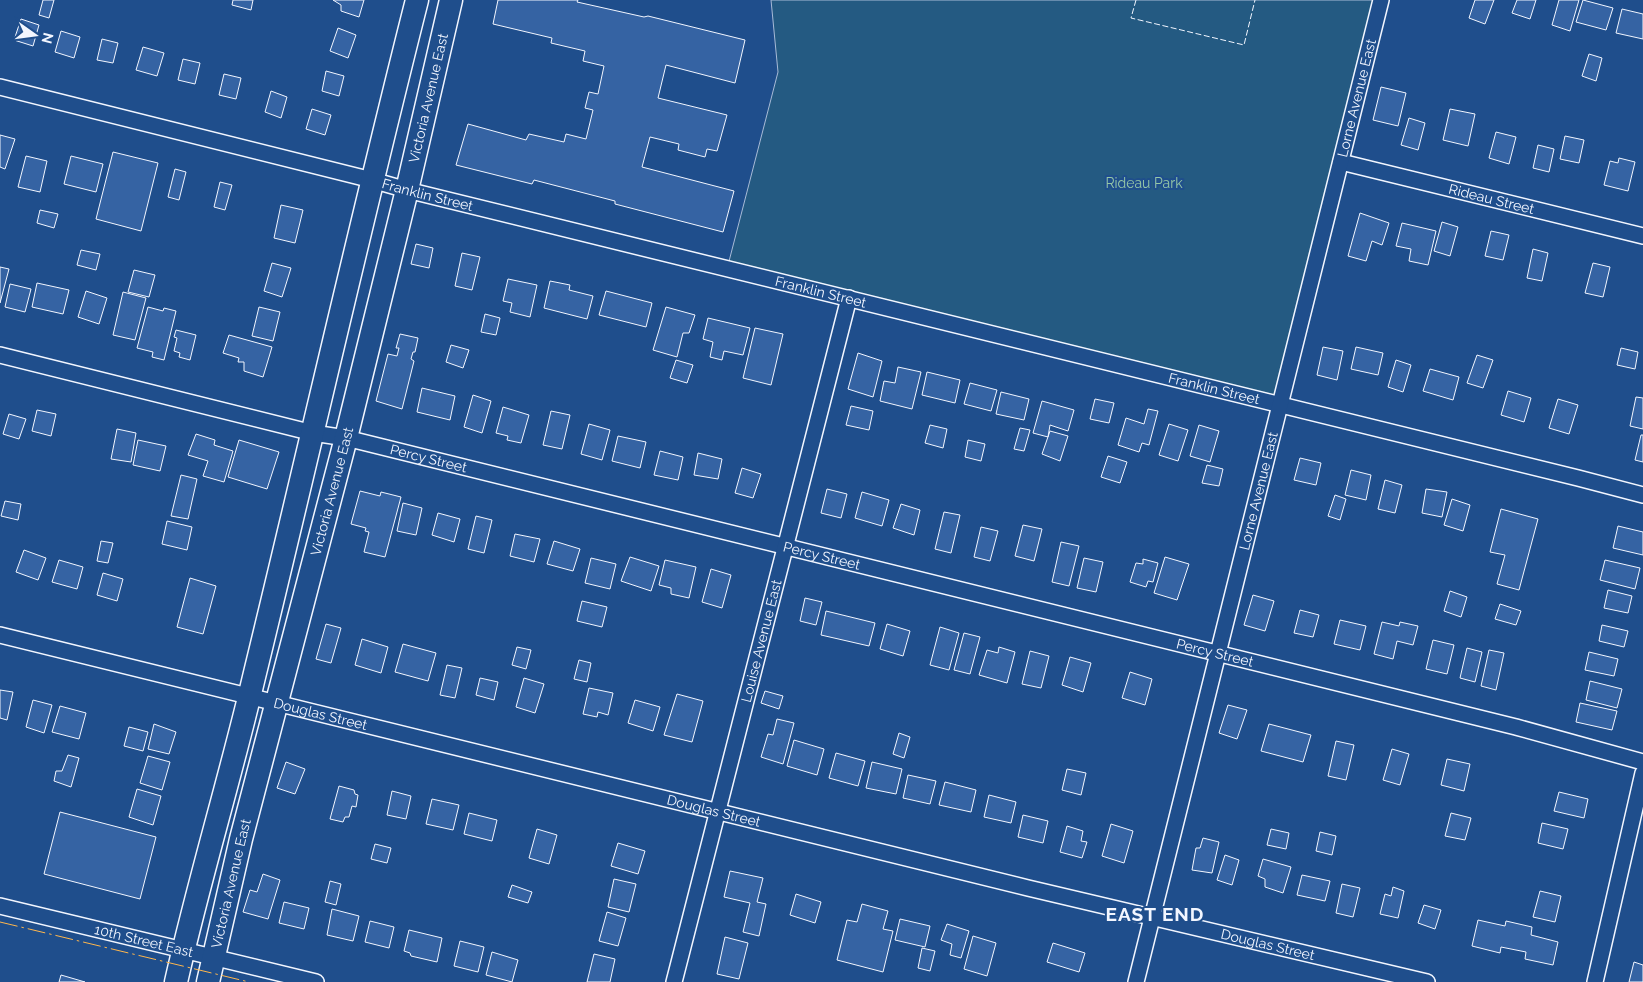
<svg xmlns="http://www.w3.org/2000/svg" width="1643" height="982" viewBox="0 0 1643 982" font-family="Raleway,sans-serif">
<rect width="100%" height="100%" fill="#1f4e8c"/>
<!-- green -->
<path fill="#245a82" stroke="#a8bbd7" d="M771 0H1381L1279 405 727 269 778 72Z"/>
<!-- building -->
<path fill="#3563a3" stroke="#f2f6ff" d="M43 0H54L49 18 39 15Z
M233 0H253L251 10 232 5Z
M333 0H364L359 17 341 11V5Z
M498 0H578L577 2 644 17 648 16 745 40 735 83 666 65 658 98 727 115 717 151 707 149 705 157 678 150 679 144 650 137 642 167 734 191 723 232 615 204V201L534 180 532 184 456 165 468 124 526 140 529 134 564 142 566 134 586 139 593 110 585 108 589 92 598 94 604 66 583 61 585 51 551 43 552 38 493 24Z
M1475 0H1494L1485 24 1469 18Z
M1517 0H1536L1530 19 1512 13Z
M1559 0H1579L1570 31 1552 25Z
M1583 0 1613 8 1606 30 1576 22Z
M1622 9 1643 14V39L1616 33Z
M21 19 39 25 33 46 14 40Z
M338 28 356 35 348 58 330 51Z
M61 31 80 37 74 58 55 52Z
M102 39 118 43 113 63 97 60Z
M143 47 164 53 157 76 136 70Z
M1589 54 1602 58 1596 81 1582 76Z
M183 59 200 63 195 84 178 80Z
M326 71 344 76 339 96 322 91Z
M224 74 241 78 236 99 219 95Z
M1381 87 1406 93 1398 126 1373 120Z
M271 91 287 97 281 118 265 112Z
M312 109 331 115 325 135 306 129Z
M1450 109 1475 114 1468 146 1443 140Z
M1409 118 1425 123 1418 150 1401 145Z
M1496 132 1516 137 1509 164 1489 158Z
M0 135 15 139 5 169 0 167Z
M1565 136 1584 140 1579 163 1560 159Z
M1538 145 1554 149 1549 172 1533 168Z
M113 152 158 163 141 231 96 219Z
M26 156 47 161 40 192 18 187Z
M71 156 103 164 96 192 64 184Z
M1619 158 1635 162 1628 191 1604 185 1610 161 1618 163Z
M175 169 186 172 179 200 168 197Z
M220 182 232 185 225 210 214 207Z
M281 205 303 210 295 243 274 238Z
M40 210 58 214 54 228 37 223Z
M1360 213 1389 223 1382 245 1372 241 1366 261 1348 256Z
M1442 222 1458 227 1450 256 1434 251Z
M1402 223 1436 231 1428 265 1409 261 1411 249 1396 246Z
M1491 231 1509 235 1503 260 1485 256Z
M416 244 433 248 429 268 411 264Z
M1533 249 1548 253 1542 281 1527 278Z
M81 250 100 254 96 270 77 265Z
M462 253 480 257 472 290 455 286Z
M272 263 291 268 282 297 264 291Z
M1593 263 1610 267 1603 297 1585 293Z
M0 267 9 269 0 303Z
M134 270 155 275 149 297 128 292Z
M508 279 537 285 530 317 510 312 512 303 503 301Z
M550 281 570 285 569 290 593 296 587 319 544 308Z
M37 283 69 290 63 314 32 307Z
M10 284 31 289 25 312 5 307Z
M86 291 107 298 99 324 78 317Z
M606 291 652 303 646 327 599 315Z
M123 292 146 298 135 340 113 335Z
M148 307 163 311 164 308 176 311 164 360 152 357 153 352 137 348Z
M259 307 280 312 273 341 252 336Z
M666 307 695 315 689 333H683L677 357 653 350Z
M485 314 500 318 496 335 481 332Z
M708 318 750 328 743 355 724 351 722 360 710 357 713 342 703 339Z
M755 328 783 334 771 385 743 378Z
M176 330 196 335 190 360 179 357 180 353 174 351 177 338 174 337Z
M400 334 418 338 415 352H413L411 359 414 361 402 409 376 401 388 354 397 356 399 348H396Z
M229 335 272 347 263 377 244 371V362H238L239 358 223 353Z
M451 345 469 350 463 368 446 362Z
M1323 347 1343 351 1337 380 1317 375Z
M1356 347 1383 353 1378 375 1351 369Z
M1621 348 1638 352 1635 369 1617 365Z
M858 353 882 361 873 397 848 389Z
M1477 355 1493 360 1483 388 1467 383Z
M676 360 693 365 687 383 670 378Z
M1396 360 1411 365 1403 392 1388 387Z
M898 367 921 372 912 409 880 401 884 381 895 383Z
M1430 369 1459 377 1453 400 1423 391Z
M927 372 960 380 955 403 922 395Z
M970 383 997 390 991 411 964 404Z
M422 388 455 396 450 420 417 412Z
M1508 391 1531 398 1524 422 1501 415Z
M1001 392 1029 399 1024 420 996 414Z
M473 395 491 401 482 433 464 427Z
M1636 397 1643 398V429L1630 426Z
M1095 399 1114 403 1109 423 1090 419Z
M1558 399 1578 405 1569 434 1549 428Z
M1042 401 1074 410 1068 431 1050 425 1048 437 1033 433Z
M851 406 873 411 869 430 846 425Z
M503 407 529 415 521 443 507 440 508 436 496 433Z
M1148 409 1158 411 1149 445 1142 443 1139 452 1118 445 1126 418 1144 424Z
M37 410 56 414 51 436 32 431Z
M551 411 570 415 562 449 543 445Z
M9 414 26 419 19 439 3 434Z
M589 424 610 430 602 460 581 454Z
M1169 424 1188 430 1178 461 1159 455Z
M930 425 947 429 943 448 925 443Z
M1199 425 1219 431 1210 462 1190 456Z
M1020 428 1030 430 1024 451 1014 449Z
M117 429 136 433 131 462 111 459Z
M1050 431 1068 436 1060 461 1042 454Z
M196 434 215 440 214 445 233 451 224 482 203 476 208 461 188 455Z
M1641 435H1643V462L1635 460Z
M618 436 646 442 640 468 612 461Z
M138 440 166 446 160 471 133 465Z
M239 440 279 452 267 489 228 477Z
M968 440 985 444 981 461 965 457Z
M660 451 683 457 678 480 654 475Z
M698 453 722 459 718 479 694 475Z
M1108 456 1127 462 1120 483 1101 477Z
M1300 458 1321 463 1316 485 1294 480Z
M1207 465 1223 469 1219 486 1202 483Z
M742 468 761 474 753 498 735 493Z
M1351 470 1371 475 1366 500 1345 495Z
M181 475 197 479 188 519 171 516Z
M1385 480 1402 485 1395 513 1378 509Z
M827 489 847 494 841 518 821 513Z
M1426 489 1447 492 1442 517 1422 513Z
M360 491 380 496 381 492 401 497 385 557 364 552 369 532 365 531 366 528 351 524Z
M862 492 889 500 882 526 855 518Z
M1335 495 1346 499 1340 520 1328 516Z
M1452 499 1470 505 1463 531 1444 525Z
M5 501 21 504 18 520 1 516Z
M403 503 422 508 416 535 397 531Z
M901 504 920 510 914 535 893 528Z
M1501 509 1538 519 1519 590 1497 584 1505 555 1490 552Z
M944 512 960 515 951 553 935 549Z
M438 513 460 519 454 542 432 535Z
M476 516 492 520 484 553 468 549Z
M167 521 192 527 187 550 162 544Z
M1023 525 1042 529 1034 561 1015 556Z
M1618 526 1643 532V555L1613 548Z
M981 527 998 531 990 561 974 557Z
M515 534 540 539 534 562 510 556Z
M101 541 113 543 108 563 97 561Z
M554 541 580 549 573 571 547 564Z
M1061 542 1079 546 1069 586 1052 582Z
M24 550 46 558 38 580 16 572Z
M630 557 659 566 651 591 621 581Z
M1165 557 1189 564 1177 600 1154 593Z
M591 558 616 564 610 589 585 583Z
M1084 558 1103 562 1096 592 1077 588Z
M1143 559 1158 563 1153 582 1148 581 1146 587 1130 582 1136 563 1143 564Z
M59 560 83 567 77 589 52 582Z
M665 560 696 567 689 598 671 594V588L659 585Z
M1605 560 1640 568 1635 589 1600 580Z
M711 569 731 575 722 608 702 602Z
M103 573 123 579 117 601 97 595Z
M190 578 216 586 203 634 177 627Z
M1608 590 1632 596 1628 613 1604 608Z
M1450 591 1467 597 1461 617 1444 611Z
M1253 595 1274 601 1265 631 1244 625Z
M805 598 822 602 816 625 800 621Z
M582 601 607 607 602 627 577 621Z
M1500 604 1521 611 1516 625 1495 619Z
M1300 610 1319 615 1313 637 1294 633Z
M826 611 875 623 869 646 821 635Z
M1340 620 1366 626 1360 650 1334 644Z
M1382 622 1399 626 1400 622 1418 626 1413 645 1397 641 1393 659 1374 654Z
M326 624 341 628 331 663 316 659Z
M887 624 910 631 903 656 880 649Z
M1602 625 1628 631 1624 647 1599 641Z
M940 627 959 633 949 670 930 665Z
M964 633 980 637 970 674 954 670Z
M362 639 388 647 381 673 355 665Z
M1433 640 1454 645 1447 674 1426 669Z
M403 644 436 653 428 681 395 672Z
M517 647 531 650 526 669 512 665Z
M999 647 1015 652 1007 683 979 675 987 650 998 653Z
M1467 648 1482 652 1475 682 1460 678Z
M1489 650 1504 653 1496 690 1481 686Z
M1030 651 1049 656 1041 688 1022 684Z
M1589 652 1618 659 1614 676 1585 670Z
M1070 657 1091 663 1083 692 1062 685Z
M579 660 591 663 587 682 574 679Z
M447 665 462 668 455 698 440 695Z
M1130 672 1152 679 1145 705 1122 698Z
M480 678 498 682 494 700 476 695Z
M524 678 544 684 535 713 516 707Z
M1590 681 1622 689 1617 708 1586 700Z
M589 688 613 693 608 715 598 712 597 717 583 714Z
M0 690 13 692 7 720 0 718Z
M765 691 783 696 779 709 761 703Z
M677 694 703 701 692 742 664 735Z
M33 700 52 705 44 733 26 727Z
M635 700 660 707 653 731 628 723Z
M1580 703 1617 711 1612 730 1576 722Z
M1228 705 1247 710 1237 739 1219 733Z
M60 706 86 713 79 739 52 732Z
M777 719 794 723 783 764 761 757 768 734 773 735Z
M154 724 176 732 169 754 148 749Z
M1269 724 1311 735 1303 762 1261 751Z
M129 727 148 732 143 751 124 746Z
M899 733 910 737 904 758 893 754Z
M794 740 824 749 817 775 787 766Z
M1336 741 1354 745 1346 780 1328 776Z
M1392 749 1409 754 1400 785 1383 780Z
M836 753 865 761 858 786 829 778Z
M68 755 79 758 71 787 54 781 56 771H62Z
M148 756 170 762 162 790 140 783Z
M1447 759 1470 764 1464 791 1441 785Z
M286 762 305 769 295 794 277 788Z
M872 762 902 769 896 794 866 788Z
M1067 769 1086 773 1081 795 1062 790Z
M908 775 936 781 930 804 903 798Z
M945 782 976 790 971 812 939 805Z
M339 786 354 790 355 794 358 795 356 807 352 806 349 817H345L343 822 330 819Z
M137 789 161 796 153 825 129 817Z
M392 791 411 796 406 819 387 815Z
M1559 792 1588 799 1584 818 1554 811Z
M989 795 1016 802 1011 823 984 817Z
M432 799 459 805 453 830 426 824Z
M60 812 156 837 140 899 44 874Z
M469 813 497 820 492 841 464 834Z
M1451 813 1471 818 1465 840 1445 836Z
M1023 815 1048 821 1043 843 1018 837Z
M1542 823 1568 829 1563 849 1538 843Z
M1111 824 1133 831 1124 863 1102 856Z
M1067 826 1083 831 1081 841 1087 842 1082 858 1060 852Z
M537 829 557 835 549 864 529 858Z
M1271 829 1289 833 1286 849 1267 845Z
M1320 832 1336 836 1332 855 1316 851Z
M1203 838 1219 842 1212 873 1192 870 1196 848H1200Z
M618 843 645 851 638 874 611 866Z
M375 844 391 848 387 863 371 859Z
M1225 855 1239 860 1232 885 1217 880Z
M1263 859 1291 867 1283 893 1265 887V879L1258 876Z
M730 871 763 878 757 902 766 904 759 936 743 932 750 903 724 897Z
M263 874 280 880 268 919 243 912 250 890 257 892Z
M1302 875 1330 881 1325 901 1297 895Z
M614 879 636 884 629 912 608 907Z
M330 881 341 884 336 905 325 902Z
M1342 884 1360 888 1353 917 1336 913Z
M512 885 532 892 528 903 508 897Z
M1393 887 1404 891 1398 918 1380 914 1385 894 1391 896Z
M1540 891 1561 896 1555 922 1533 917Z
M796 894 821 902 815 923 790 915Z
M284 902 309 908 304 929 279 923Z
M862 904 888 911 883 929 893 931 883 972 837 960 847 920 857 922Z
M1424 905 1441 910 1435 929 1418 923Z
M332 909 359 916 353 941 327 935Z
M607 912 626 918 618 946 599 941Z
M900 919 930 926 925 947 895 940Z
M1478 920 1505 926 1506 921 1532 927 1531 935 1558 942 1553 965 1525 959 1526 952 1501 947 1500 953 1472 946Z
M370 921 394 927 389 948 365 942Z
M947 924 969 931 961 958 950 955 952 944 941 940Z
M409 930 442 938 437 962 411 956 410 953 404 951Z
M973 936 996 943 987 976 964 969Z
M725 937 748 943 739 979 717 974Z
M460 941 484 947 478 972 454 966Z
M1053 943 1085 953 1079 972 1047 962Z
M922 948 935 951 930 971 918 968Z
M492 952 518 960 512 982 486 975Z
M594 954 615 959 610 982H587Z
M1634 962 1643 965V982H1629Z
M61 975 85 982H59Z"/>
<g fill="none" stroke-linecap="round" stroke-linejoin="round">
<!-- street casing -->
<g stroke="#f2f6ff" stroke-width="18">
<g id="street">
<path id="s1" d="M0 87 372 180 407 190 1578 478 1643 495"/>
<path id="s2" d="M1341 162 1643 236"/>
<path id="s3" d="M0 355 313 433 346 438 1516 727 1643 762"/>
<path id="s4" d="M0 635 1028 888 1427 982"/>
<path id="s5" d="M0 906 316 982"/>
<path id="s6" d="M674 982 849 298"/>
<path id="s7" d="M1136 982 1381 0"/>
<path d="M1595 982 1643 773"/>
</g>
</g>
<!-- secondary casing -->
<g stroke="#f2f6ff" stroke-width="25">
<g id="secondary">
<path d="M176 982C199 880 230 779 254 677 309 451 360 225 417 0"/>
<path id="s8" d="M208 982 241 839 346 438 407 190 451 0"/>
</g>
</g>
<!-- street -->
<use href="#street" stroke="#1f4e8c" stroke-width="15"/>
<!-- secondary -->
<use href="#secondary" stroke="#1f4e8c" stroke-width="22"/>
<!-- fence -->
<path stroke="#f2f6ff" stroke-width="1" stroke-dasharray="6 2.5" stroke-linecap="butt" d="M1136 0 1131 18 1244 45 1255 0"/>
<!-- power -->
<path stroke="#ffb74d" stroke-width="1" stroke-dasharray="18 4 2.5 4" stroke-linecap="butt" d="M0 922 249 982"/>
</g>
<g text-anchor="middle" stroke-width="4" stroke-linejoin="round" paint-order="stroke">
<!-- street labels -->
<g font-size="14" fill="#f2f6ff" stroke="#1f4e8c">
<text dy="5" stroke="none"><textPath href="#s8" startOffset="911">Victoria Avenue East</textPath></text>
<text dy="5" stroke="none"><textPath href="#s7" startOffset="911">Lorne Avenue East</textPath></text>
<text dy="5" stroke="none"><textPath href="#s1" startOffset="441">Franklin Street</textPath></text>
<text dy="5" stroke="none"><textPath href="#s2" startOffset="155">Rideau Street</textPath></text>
<text dy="5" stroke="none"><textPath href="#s1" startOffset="846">Franklin Street</textPath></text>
<text dy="5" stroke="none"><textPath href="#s1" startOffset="1251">Franklin Street</textPath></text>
<text dy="5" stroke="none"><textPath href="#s3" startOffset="441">Percy Street</textPath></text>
<text dy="5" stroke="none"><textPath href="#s7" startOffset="506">Lorne Avenue East</textPath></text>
<text dy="5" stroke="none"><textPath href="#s8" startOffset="506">Victoria Avenue East</textPath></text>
<text dy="5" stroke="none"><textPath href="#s3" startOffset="846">Percy Street</textPath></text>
<text dy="5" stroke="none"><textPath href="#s6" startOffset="352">Louise Avenue East</textPath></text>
<text dy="5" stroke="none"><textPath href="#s3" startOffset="1251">Percy Street</textPath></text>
<text dy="5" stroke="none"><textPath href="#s4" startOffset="330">Douglas Street</textPath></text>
<text dy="5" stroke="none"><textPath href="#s4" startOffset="735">Douglas Street</textPath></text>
<text dy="5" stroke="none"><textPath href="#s8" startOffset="101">Victoria Avenue East</textPath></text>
<text dy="5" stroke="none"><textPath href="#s5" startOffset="148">10th Street East</textPath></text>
<text dy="5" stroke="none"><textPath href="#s4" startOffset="1305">Douglas Street</textPath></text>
</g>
<!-- park labels -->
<g font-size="14" fill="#97c8a6" stroke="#1f4e8c">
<text x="1144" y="188">Rideau Park</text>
</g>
<!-- district labels -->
<g font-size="19" font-weight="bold" letter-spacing="1" fill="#f2f6ff" stroke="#1f4e8c">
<text x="1155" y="921">EAST END</text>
</g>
</g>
<!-- north arrow -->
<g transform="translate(35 35) rotate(104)" stroke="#1f4e8c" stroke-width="4" paint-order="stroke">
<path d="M0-4L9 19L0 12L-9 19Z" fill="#f2f6ff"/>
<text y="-8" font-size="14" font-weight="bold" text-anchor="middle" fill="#f2f6ff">N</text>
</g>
</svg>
